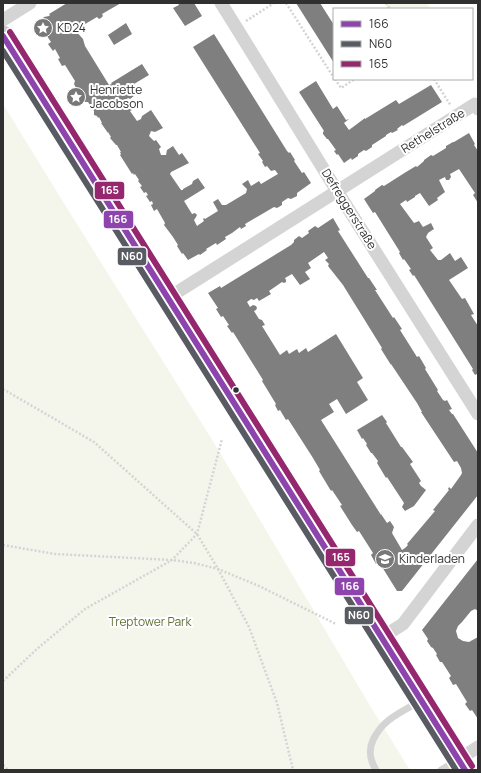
<svg xmlns="http://www.w3.org/2000/svg" width="481" height="773" viewBox="0 0 481 773" font-family="Manrope,sans-serif">
<rect width="100%" height="100%" fill="#fff"/>
<!-- green -->
<path fill="#f4f6ec" d="M384 3H427L431 9H388Z
M3 104 70 213 216 446 372 709 410 770H3Z"/>
<!-- building -->
<path fill="#7f7f7f" fill-rule="evenodd" d="M67 3H121L102 14 103 16 101 18 99 19 97 17 80 27 79 26 74 29 83 39 85 46 109 85 112 84 111 83 142 64 149 75 134 84 139 92 130 99 128 98 124 101 127 106 128 105 131 106 132 110 130 111 137 121 141 119 142 116 151 110 163 128 155 132 151 131 149 136 154 141 156 140 161 147 159 149 161 155H166L167 150 173 146 179 155 182 153 189 163 171 172 170 174 181 190H183V189L192 184 193 181 198 178 205 188 184 201 192 214 195 213 197 215 196 217 194 220 197 226 204 221 203 219 204 218 205 219 218 211 213 202 218 199 222 205H226L246 193 247 189 242 184 248 180 251 186 259 181 261 184 278 174 275 170 271 171 267 166 265 167 262 162 263 161 258 154 260 153 193 47 214 34 287 151 289 153 290 152 295 160 294 161 302 173 304 172 311 183 297 193V196L291 199 288 198 282 202V205L277 208 274 207 245 224 246 226 241 229 240 227 232 233 225 237 226 239 217 245 216 243 206 249 207 250 200 255 199 254 188 260 183 253 182 254 177 246 178 245 173 237 164 225 165 223 157 209 154 211 151 205 153 204 152 201 150 202 146 196 148 195 146 192 144 193 140 187 142 186 138 181 139 180 135 174 134 175 133 173 132 174 120 155 121 154 120 152H121L117 145H116L110 138 111 137 108 132V133L101 123H102L99 117 98 118 97 116 94 115V111L88 102H85L83 98 84 95 79 88H76L74 84 75 81 65 65 62 66 58 59 60 58 55 49 53 51 48 44 51 42 45 33 46 32 41 28 40 24 41 20 44 17 49 16 50 15 49 14Z
M178 3H194L202 16 185 26 173 8 179 5Z
M296 3H320L334 25V63Z
M126 23 132 34 114 45 108 35Z
M316 81 333 109 337 106 346 120 349 119 344 123 349 130 365 118V119L396 100 399 104 431 85 442 102 403 126 402 125 397 129 398 130 392 133 391 132 386 135V136L372 145V147L366 151 364 150 358 154V156L352 160 351 158 344 163 338 154 337 155 334 151 336 150 328 139H327L323 134V132L324 131 299 92Z
M469 133 475 144 474 145 478 151V203L473 195 475 193 459 169 450 174 451 177 449 180H446L445 177 439 180 445 192 437 198 438 200 429 206 420 193 415 196V197L407 202 406 200 400 204 414 223 419 221 423 227 431 223 434 229 428 233 426 237 433 248 430 250 438 260H441L450 253 455 261 461 257 468 268 449 280 462 299 465 298 474 314 471 315 478 326V376L477 374 475 375 472 370 473 369 414 275 413 276 409 270 411 269 404 259 403 260 399 253 400 252 375 212 373 213 364 199 375 191V190L382 185 384 186 406 172 416 166 417 167 424 161V160L431 155 433 156 446 148V146L453 142H454Z
M333 218 340 230 338 231 368 278H369L377 290H375L393 318 394 317 402 329 400 330 417 357 419 356 426 368 425 369 438 390 437 391 443 400 445 401 447 400 452 409 449 410 452 414H453L478 453V495L402 591H397L379 562 376 564 371 555 373 553 359 531 357 532 352 525 340 506 342 505 332 490 331 491 319 471 320 470 313 458 288 419 286 420 280 410 278 411 275 405 276 404 262 381 263 380 233 332 232 333 227 326 229 325 223 316 221 317 216 309 218 308 208 293 220 286 221 288 291 245 294 242V240L299 236 302 238 309 233 308 231 315 226 318 228ZM324 252 328 258 325 260 329 264 328 266 343 285 382 348 381 349 391 365V364L417 403 422 412H421L454 462 457 461 461 468 462 473 461 475 451 489 449 487 448 489 449 490 433 510 435 511 407 544 408 545 405 548 402 550 392 533 394 527 390 521 387 523 381 514V515L321 420 334 412 329 404 337 399 346 414 368 400 357 382 363 378 336 334 308 352 306 348 299 353 297 349 289 354 287 350 280 355 262 326 265 325 262 320 259 319 254 311 256 310 257 308 256 306 253 305 250 307 247 302 251 299 254 300 257 298 259 301 271 294 269 291 282 282 284 283 286 282V280L285 278 292 274 300 285 310 279 305 272 311 268 308 263Z
M382 415 387 422 386 423 401 447H402L413 462 410 464 421 481 419 483 421 486 426 490 414 506 405 511 402 507 404 503 387 477 386 478 377 463 378 461 372 453H371L366 445 367 444 363 438 362 439 357 430Z
M478 559V611L475 609 471 611 462 622 458 626 456 631 458 638 463 641 469 642 478 637V719L472 710 470 711 465 704 467 702 456 684 453 685 449 678 451 676 442 662H440L436 655 437 654 433 648 431 647 427 641 428 639 422 630Z"/>
<g fill="none" stroke-linecap="round" stroke-linejoin="round">
<!-- path -->
<path stroke="#d4d4d4" stroke-width="2.5" stroke-dasharray="2 2" stroke-linecap="butt" d="M286 3 334 78
M386 3 390 9
M246 21 274 3
M335 79 341 88 355 79
M434 79 451 106
M3 389 94 442 197 534 218 569 249 627 277 703 293 770
M3 545 55 554 172 560 194 563 218 569 259 586 336 624
M3 681 38 648 85 609 172 560 197 534 222 439
M3 765 8 770"/>
<!-- service -->
<path stroke="#d4d4d4" stroke-width="7" d="M376 770C370 760 368 751 373 740 383 719 400 713 420 701
M441 770 458 760"/>
<!-- minor -->
<path stroke="#d4d4d4" stroke-width="13" d="M221 3 236 27 337 191 478 414
M3 20 30 3
M168 298 475 104 478 109
M381 638 403 624 478 525
M458 760 478 747"/>
<!-- primary -->
<path stroke="#c8c8c8" stroke-width="21" d="M3 36 465 770"/>
<!-- bus-1 casing -->
<g stroke="#fff" stroke-width="9">
<path id="bus-1" d="M3 36 465 770"/>
</g>
<!-- bus-2 casing -->
<g stroke="#fff" stroke-width="9">
<path id="bus-2" d="M3 51 456 770"/>
</g>
<!-- bus-3 casing -->
<g stroke="#fff" stroke-width="9">
<path id="bus-3" d="M10 32 472 766"/>
</g>
<!-- bus-1 -->
<use href="#bus-1" stroke="#8e44ad" stroke-width="6"/>
<!-- bus-2 -->
<use href="#bus-2" stroke="#595b62" stroke-width="6"/>
<!-- bus-3 -->
<use href="#bus-3" stroke="#95276e" stroke-width="6"/>
</g>
<!-- icons -->
<defs>
<g id="sight-disc" transform="scale(1)"><circle r="9.5" fill="#787878" stroke="#fff"/><path d="M0-6L1.8-2.2L6-1.7L2.9 1.2L3.7 5.4L0 3.3L-3.7 5.4L-2.9 1.2L-6-1.7L-1.8-2.2Z" fill="#fff"/></g>
<g id="school-disc" transform="scale(1)"><circle r="9.5" fill="#787878" stroke="#fff"/><path d="M0-5L7-2L0 1L-7-2ZM-4 1L0 2.5L4 1V4Q0 6-4 4Z" fill="#fff"/></g>
</defs>
<g fill-rule="evenodd">
<use href="#sight-disc" x="43" y="28"/>
<use href="#sight-disc" x="76" y="97"/>
<use href="#school-disc" x="385" y="559"/>
</g>
<!-- markers -->
<circle fill="#303030" stroke="#fff" stroke-width="1.5" cx="236" cy="390" r="3.5"/>
<g text-anchor="middle" stroke-width="4" stroke-linejoin="round" paint-order="stroke">
<!-- poi labels -->
<g font-size="12" fill="#303030" stroke="#fff" text-anchor="start">
<text x="57" y="32">KD24</text>
<text x="90" y="94">Henriette<tspan x="90" dy="14">Jacobson</tspan></text>
<text x="399" y="563">Kinderladen</text>
</g>
<!-- street labels -->
<g font-size="12" fill="#303030" stroke="#fff">
<text transform="translate(433 131) rotate(-32)" y="4">Rethelstraße</text>
<text transform="translate(349 209) rotate(58)" y="4">Defreggerstraße</text>
</g>
<!-- park labels -->
<g font-size="12" fill="#627138" stroke="#fff">
<text x="150" y="626">Treptower Park</text>
</g>
</g>
<g stroke="#fff" stroke-width="1.5">
<rect x="94" y="181" width="31" height="19" rx="4" fill="#95276e"/>
<rect x="103" y="210" width="31" height="19" rx="4" fill="#8e44ad"/>
<rect x="117" y="247" width="30" height="19" rx="4" fill="#595b62"/>
<rect x="325" y="548" width="31" height="19" rx="4" fill="#95276e"/>
<rect x="334" y="577" width="31" height="19" rx="4" fill="#8e44ad"/>
<rect x="344" y="606" width="30" height="19" rx="4" fill="#595b62"/>
</g>
<g font-size="11" text-anchor="middle" font-weight="bold" fill="#fff">
<text x="110" y="194">165</text>
<text x="118" y="223">166</text>
<text x="132" y="260">N60</text>
<text x="341" y="561">165</text>
<text x="350" y="590">166</text>
<text x="359" y="619">N60</text>
</g>
<!-- border -->
<rect width="481" height="773" fill="none" stroke="#303030" stroke-width="8"/>
<!-- legend -->
<rect x="333" y="8" width="140" height="72" fill="#ffffff" stroke="#acacac"/>
<rect x="341" y="21" width="20" height="6" fill="#8e44ad" stroke="#acacac"/>
<text x="369" y="28" font-size="12" fill="#303030">166</text>
<rect x="341" y="41" width="20" height="6" fill="#595b62" stroke="#acacac"/>
<text x="369" y="48" font-size="12" fill="#303030">N60</text>
<rect x="341" y="61" width="20" height="6" fill="#95276e" stroke="#acacac"/>
<text x="369" y="68" font-size="12" fill="#303030">165</text>
</svg>
